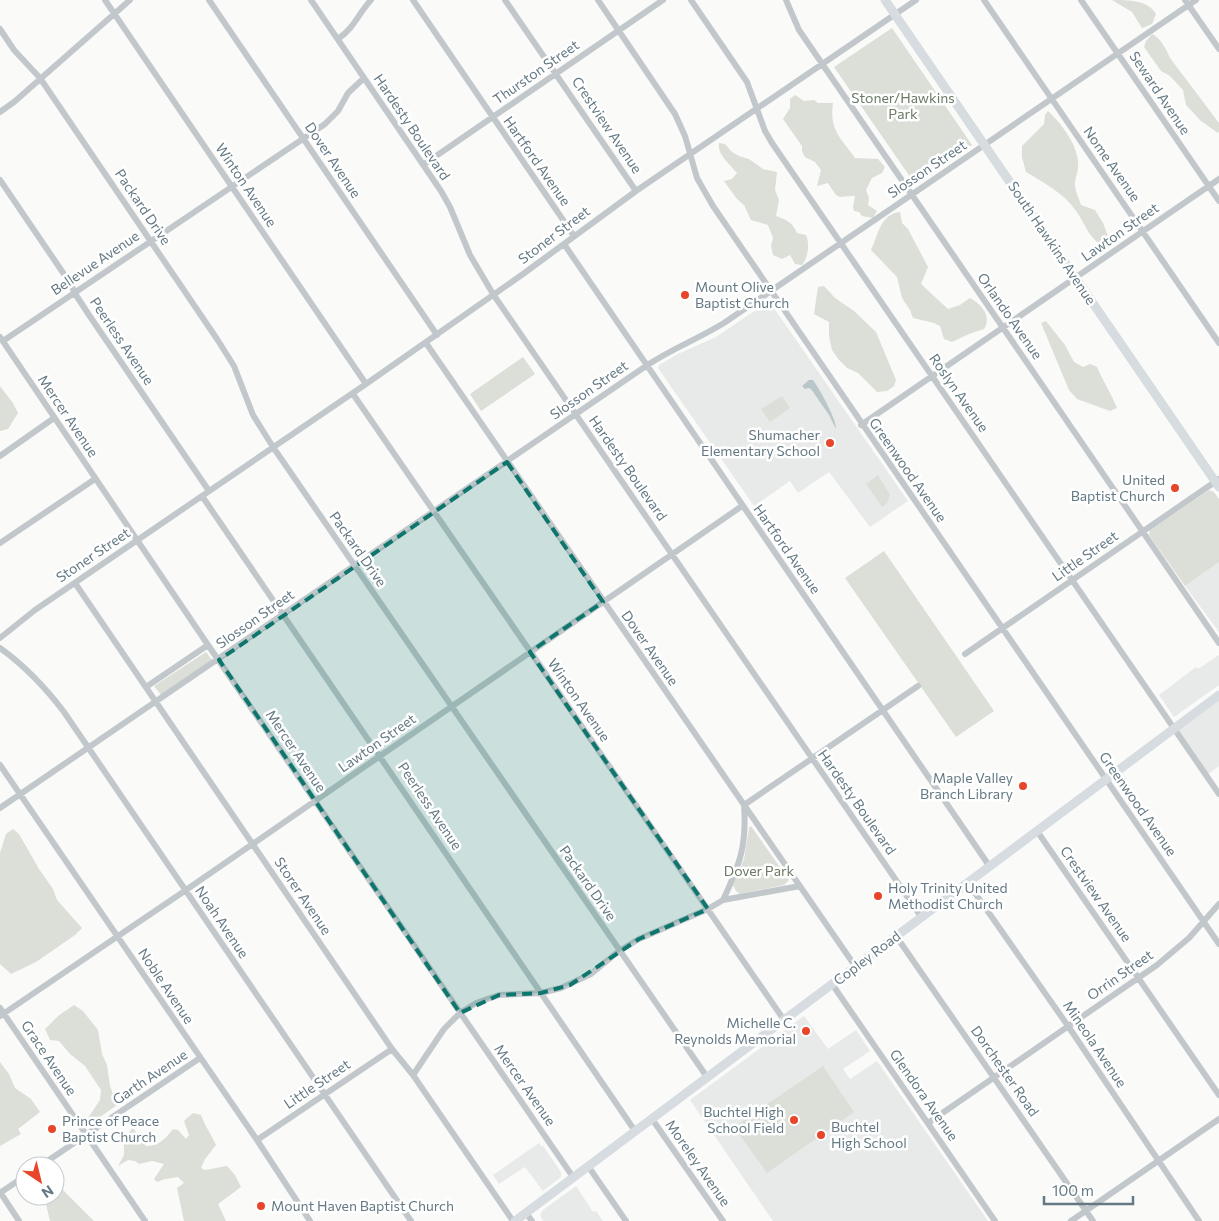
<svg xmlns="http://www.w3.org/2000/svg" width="1219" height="1221" viewBox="0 0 1219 1221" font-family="Commissioner,sans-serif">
<rect width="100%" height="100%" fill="#fafaf8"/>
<!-- built -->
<path fill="#e8eae9" d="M769 301 908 501 870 527 829 472 798 493 790 481 754 506 658 368 659 365 678 354 716 337Z
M1219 562V632L1185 586Z
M1219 655V685L1174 717 1159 695 1196 667 1198 669Z
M1219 695V766L1206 776 1174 729Z
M804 1016 828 1049 856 1030 870 1051 843 1069 850 1079 877 1061 988 1221H773L690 1100Z
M539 1143 541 1146H543L561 1172V1177L543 1191 525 1167 499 1184 493 1175Z
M576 1186 593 1212 596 1211 603 1221H543L540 1215 543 1210Z"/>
<!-- green -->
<path fill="#dbdfd7" d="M1112 0C1129 0 1148 0 1156 14L1152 24 1142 28 1132 12Z
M892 28 972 145 915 184 834 67Z
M1152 34C1161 38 1166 49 1170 58L1219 123V132L1218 133 1201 121 1186 105 1183 90 1170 76 1161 71 1144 47 1146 41Z
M795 95 804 101 814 100 818 103H833C829 130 841 138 855 158L878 159 885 167 882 173 872 178 866 190 869 198 868 205 877 211 873 218 862 216 859 212 854 211 853 207 855 196C836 196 840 202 828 183L817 186 821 170 815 162 805 157 802 151V146L783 119 790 108V99Z
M1048 111C1061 123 1077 144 1078 162 1079 169 1076 175 1075 182 1074 189 1079 198 1081 205L1095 210 1103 223 1111 244 1106 247C1090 242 1085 223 1076 211 1064 193 1044 183 1026 172L1022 157V146L1044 124 1045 115Z
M719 143 725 144 732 152 739 156 749 159 763 169 777 172 775 190 779 200 776 216C787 220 792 222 797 233L806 235C810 244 808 258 802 265L795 264 790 255 782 259 773 255 771 246 773 238 768 225 751 220 744 205 737 199 724 181 732 179 737 173C730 164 717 155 719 143Z
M900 212 902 223 908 229 928 267 921 284 948 309 960 305 970 298C982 305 992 316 984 329L969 334 952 342 944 339 940 326 934 323 913 318 910 310 902 298 897 277 871 250C878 236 880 214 900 212Z
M824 286 835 298 854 311 876 332 896 380 894 386 887 391 877 392 858 373 847 368 839 360 832 350 829 336V322L814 314 818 287Z
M1046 321 1065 345 1074 362 1083 367 1090 364 1097 367C1103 381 1111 393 1117 408L1110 411 1077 399 1069 390 1041 323Z
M523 357 535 374 481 411 470 394Z
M0 386 13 403 18 413 8 429 0 431Z
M782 396 790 408 770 422 761 409Z
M878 475 890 495 887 503 882 507 866 484Z
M1209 490 1214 492 1219 499V562L1185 586 1149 535 1150 530Z
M884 551 994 711 956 737 845 578Z
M206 652 212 660 161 695 154 686Z
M751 826 789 880 784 885 740 894 736 891 733 885 744 859 749 828Z
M13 829 19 834 39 869 53 889 57 900 82 928 75 935 36 962 11 974 0 964V853L6 834Z
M74 1005 83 1011 98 1030 102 1054 107 1065 110 1086 117 1105 93 1122 88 1118 100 1100 101 1090 85 1066 70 1054 59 1041 50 1040 45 1029 58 1016Z
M0 1062 9 1074 15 1088 31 1099 40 1112 18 1129 21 1134 0 1146Z
M823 1066 854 1112 767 1173 734 1127Z
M193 1113 201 1115C205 1126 211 1134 216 1145L205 1159 201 1168 205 1170 227 1166 235 1175 241 1187 218 1204 226 1221H184L177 1188 184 1183 178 1177 165 1179 157 1182 154 1179 164 1164 152 1161 139 1164 135 1161 128 1160 118 1166 124 1155V1145L121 1141 133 1128 146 1146C159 1146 165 1139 173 1129L178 1130 186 1139 189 1135 184 1121Z
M55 1186 62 1189 94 1221H50L44 1196H55Z"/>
<!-- water -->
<path fill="#b9c7ca" d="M809 380H813C819 388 837 420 836 429L829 415 811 389 809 388 805 389 802 386Z"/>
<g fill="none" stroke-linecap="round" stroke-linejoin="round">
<!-- street -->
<path stroke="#c1c7ca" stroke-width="6" d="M105 0 366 384
M209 0 437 335
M311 0 441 191 450 207 470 255 493 294 922 918
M413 0 574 236
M505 0 636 191
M598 0 675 114 685 136 697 178 713 206 1219 944
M691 0 747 82 765 131 772 143 1219 794
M786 0 799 30 1219 643
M984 0 1219 343
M1081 0 1219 201
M1185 0 1219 49
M0 29 14 50 40 78 217 339 234 366 253 415 273 447 707 1077
M338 39C355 27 358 14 371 0
M0 112 14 102 130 0
M423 165 663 0
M0 180 72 286 74 292 89 315 209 491
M564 244 990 867
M0 337 208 645 573 1177
M3 341 325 124 338 111 348 93 364 78
M426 343 855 966
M353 394 784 1020
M861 425 1219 179
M0 456 54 418
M202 496 635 1131
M0 543 95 479
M75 583 392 1049 413 1075 513 1221
M0 638 35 610 366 384 523 274 636 191 916 0
M0 648C25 666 45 687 64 712L411 1221
M965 654 1219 479
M146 687 208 645
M0 765 257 1140 310 1221
M0 808 646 366C671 349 698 339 724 323L1196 0
M1037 831 1219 1095
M968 883 1068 1026 1199 1221
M723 900C740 864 747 845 744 805L918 686
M896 936 1093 1221
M832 984 995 1221
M0 1008 145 1221
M0 1016 186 890 742 506
M413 1075 444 1029 460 1013 476 1003 499 995 541 993 561 988 591 974 619 951 639 939 708 909 723 900 800 886
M652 1119 723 1221
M928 1123 1157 965 1189 938 1219 904
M257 1140 392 1049
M40 1166 200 1058
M588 1166 626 1221
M0 1192 19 1221
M0 1193 25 1176
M526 1213 532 1221
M1071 1221 1219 1119"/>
<!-- secondary -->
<path stroke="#d6dcdf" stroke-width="9" d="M885 0 1219 487
M515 1221 1219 695"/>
</g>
<!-- marked area -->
<path fill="#0f766e" fill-opacity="0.2" stroke="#0f766e" stroke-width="4" stroke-dasharray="10 6" stroke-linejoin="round" d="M507 462 603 602 530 652 708 909 639 939 570 985 541 993 499 995 460 1013 219 660Z"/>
<!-- markers -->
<g fill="#e7462b" stroke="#fff" stroke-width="2">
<circle cx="685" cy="295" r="5"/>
<circle cx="830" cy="443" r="5"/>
<circle cx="1175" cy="488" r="5"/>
<circle cx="1023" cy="786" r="5"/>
<circle cx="878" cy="896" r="5"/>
<circle cx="806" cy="1031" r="5"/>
<circle cx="794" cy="1120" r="5"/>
<circle cx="52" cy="1129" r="5"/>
<circle cx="821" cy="1135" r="5"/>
<circle cx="261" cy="1206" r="5"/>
</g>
<g text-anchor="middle" stroke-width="5" stroke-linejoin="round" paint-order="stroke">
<!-- street labels -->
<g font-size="14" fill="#647983" stroke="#fff">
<text transform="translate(536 72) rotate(-35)" y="5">Thurston Street</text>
<text transform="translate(1160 93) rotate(56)" y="5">Seward Avenue</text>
<text transform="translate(607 125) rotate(56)" y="5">Crestview Avenue</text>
<text transform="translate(412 127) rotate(56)" y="5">Hardesty Boulevard</text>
<text transform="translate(333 160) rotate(56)" y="5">Dover Avenue</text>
<text transform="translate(537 161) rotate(55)" y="5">Hartford Avenue</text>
<text transform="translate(1112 164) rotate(55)" y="5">Nome Avenue</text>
<text transform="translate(927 169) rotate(-34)" y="5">Slosson Street</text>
<text transform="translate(246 185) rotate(56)" y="5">Winton Avenue</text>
<text transform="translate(143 207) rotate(56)" y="5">Packard Drive</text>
<text transform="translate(1120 232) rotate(-35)" y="5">Lawton Street</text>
<text transform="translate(554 235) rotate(-37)" y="5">Stoner Street</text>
<text transform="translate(1052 243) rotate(56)" y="5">South Hawkins Avenue</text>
<text transform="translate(95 263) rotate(-34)" y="5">Bellevue Avenue</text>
<text transform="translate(1010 316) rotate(55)" y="5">Orlando Avenue</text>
<text transform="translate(122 341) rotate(56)" y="5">Peerless Avenue</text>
<text transform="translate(589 390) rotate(-35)" y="5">Slosson Street</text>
<text transform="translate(959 393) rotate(55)" y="5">Roslyn Avenue</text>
<text transform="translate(68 416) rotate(56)" y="5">Mercer Avenue</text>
<text transform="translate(628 468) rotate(55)" y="5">Hardesty Boulevard</text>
<text transform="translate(908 470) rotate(55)" y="5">Greenwood Avenue</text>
<text transform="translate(358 549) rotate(55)" y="5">Packard Drive</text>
<text transform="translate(787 549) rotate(55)" y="5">Hartford Avenue</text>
<text transform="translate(93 555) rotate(-34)" y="5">Stoner Street</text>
<text transform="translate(1085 556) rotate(-35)" y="5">Little Street</text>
<text transform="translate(255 619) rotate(-35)" y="5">Slosson Street</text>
<text transform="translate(650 648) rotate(55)" y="5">Dover Avenue</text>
<text transform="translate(579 700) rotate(55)" y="5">Winton Avenue</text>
<text transform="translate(377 743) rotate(-35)" y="5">Lawton Street</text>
<text transform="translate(296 751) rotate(56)" y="5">Mercer Avenue</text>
<text transform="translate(857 802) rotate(55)" y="5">Hardesty Boulevard</text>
<text transform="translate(1138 804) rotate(55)" y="5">Greenwood Avenue</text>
<text transform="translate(430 806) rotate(56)" y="5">Peerless Avenue</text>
<text transform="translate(588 883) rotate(55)" y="5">Packard Drive</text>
<text transform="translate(1096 894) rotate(55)" y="5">Crestview Avenue</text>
<text transform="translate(303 896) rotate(56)" y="5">Storer Avenue</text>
<text transform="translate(222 922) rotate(56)" y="5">Noah Avenue</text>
<text transform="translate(867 958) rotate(-37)" y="5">Copley Road</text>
<text transform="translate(1120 975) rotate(-35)" y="5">Orrin Street</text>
<text transform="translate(166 986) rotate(56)" y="5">Noble Avenue</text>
<text transform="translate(1095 1044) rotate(56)" y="5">Mineola Avenue</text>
<text transform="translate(49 1058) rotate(56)" y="5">Grace Avenue</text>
<text transform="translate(1005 1071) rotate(55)" y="5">Dorchester Road</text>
<text transform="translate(150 1077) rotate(-34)" y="5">Garth Avenue</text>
<text transform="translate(317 1084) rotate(-34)" y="5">Little Street</text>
<text transform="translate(525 1085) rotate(55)" y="5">Mercer Avenue</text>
<text transform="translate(924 1095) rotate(55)" y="5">Glendora Avenue</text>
<text transform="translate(698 1163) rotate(55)" y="5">Moreley Avenue</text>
</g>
<!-- park labels -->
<g font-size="14" fill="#6a7a64" stroke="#fff">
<text x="903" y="103">Stoner/Hawkins<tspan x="903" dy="16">Park</tspan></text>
<text x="759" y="876">Dover Park</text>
</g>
<!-- poi labels -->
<g font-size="14" fill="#647983" stroke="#fff" text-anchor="start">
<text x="695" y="292">Mount Olive<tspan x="695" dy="16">Baptist Church</tspan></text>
<text x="820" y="440" text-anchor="end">Shumacher<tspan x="820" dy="16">Elementary School</tspan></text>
<text x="1165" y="485" text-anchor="end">United<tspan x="1165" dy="16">Baptist Church</tspan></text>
<text x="1013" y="783" text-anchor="end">Maple Valley<tspan x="1013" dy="16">Branch Library</tspan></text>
<text x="888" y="893">Holy Trinity United<tspan x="888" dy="16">Methodist Church</tspan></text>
<text x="796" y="1028" text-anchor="end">Michelle C.<tspan x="796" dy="16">Reynolds Memorial</tspan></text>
<text x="784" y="1117" text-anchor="end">Buchtel High<tspan x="784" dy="16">School Field</tspan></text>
<text x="62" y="1126">Prince of Peace<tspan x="62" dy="16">Baptist Church</tspan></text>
<text x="831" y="1132">Buchtel<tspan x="831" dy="16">High School</tspan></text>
<text x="271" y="1211">Mount Haven Baptist Church</text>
</g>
</g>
<!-- north arrow -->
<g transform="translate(40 1181) rotate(145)"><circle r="24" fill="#ffffff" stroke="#c1c9cd"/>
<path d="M0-4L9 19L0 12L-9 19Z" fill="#e7462b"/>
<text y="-8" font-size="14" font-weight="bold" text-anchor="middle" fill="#647983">N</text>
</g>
<!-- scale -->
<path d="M1044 1196v8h89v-8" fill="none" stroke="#647983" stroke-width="2.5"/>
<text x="1052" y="1196" font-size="15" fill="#647983" stroke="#ffffff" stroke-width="4" paint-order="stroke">100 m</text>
</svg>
